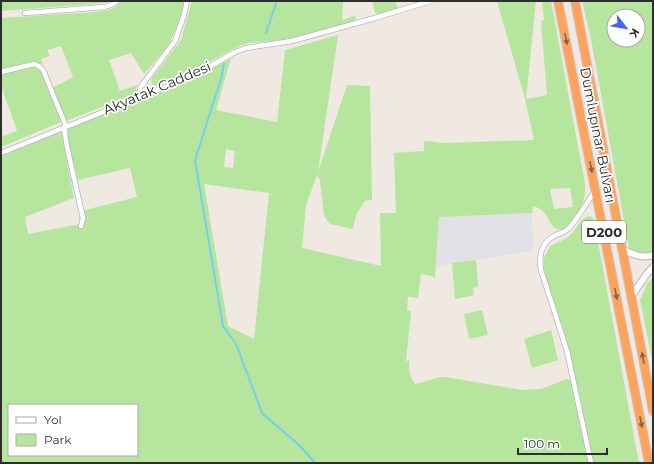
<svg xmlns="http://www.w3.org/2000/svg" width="654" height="464" viewBox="0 0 654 464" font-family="Montserrat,sans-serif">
<rect width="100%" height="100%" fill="#efe9e1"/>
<!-- industrial -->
<path fill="#e3e1e8" d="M532 213 533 251 436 266 439 217Z"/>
<!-- green -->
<path fill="#b6e59e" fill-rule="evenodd" d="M1 1H110L105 3 1 11Z
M121 1H185L184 10 168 46 144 74 131 53 109 60 120 91 137 85 136 89 137 93 66 121 52 88 73 77 61 46 47 50 50 56 41 59 43 64 34 62 1 69V18L97 12C107 10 116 10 121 1Z
M192 1H343L342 20 354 16 356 17V19L353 22 282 40 248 43 241 45 175 80 155 86 151 84 152 78 181 40Z
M372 1H395L398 8 376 15Z
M497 1H536L526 99 547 95 541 21 544 20 542 1H551L585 184C585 189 585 194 584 199 582 208 567 233 557 229 546 224 551 211 533 206L532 213 439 217 435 277 421 274 418 298 408 297 407 310 411 311 406 361 410 360C408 369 409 376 415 384 426 382 435 377 445 377L522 390 541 389 567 379 572 382 589 463H1V156L63 130 67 162 74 198 25 217 28 234 80 224 79 217 85 210 137 197 130 168 78 180C75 168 64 137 69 127L107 113 215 67 231 58 216 110 277 122 285 50 338 35 318 172 347 85 370 86 372 200 365 201 356 215 353 229 330 224 324 216 320 180 317 175 306 205 302 248 381 266 380 213H396L394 153 424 151V141L445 143 534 140 525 99ZM226 149 235 151 233 168 224 167ZM204 184 269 193 254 339 228 326ZM570 188 573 207 554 209 550 189ZM9 405H137V455H9Z
M582 1H653V254H637L629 248 591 39ZM614 16H638V40H614Z
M33 66 41 71 61 122 1 147V137L17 131 1 85V75L22 68Z
M590 216 593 218 595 226 639 463H593L566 338 544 273V258L550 246C557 242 564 241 570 235 579 228 577 219 590 216Z
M476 260 478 287 473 288 474 295 455 299 452 263Z
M653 277V364L640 300 647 284Z
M482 310 488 335 469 339 464 314Z
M551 330 558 360 532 368 524 339Z"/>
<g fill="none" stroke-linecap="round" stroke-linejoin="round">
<!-- stream -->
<path stroke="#75cff0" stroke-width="2" d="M266 33 277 1
M224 64 221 79 195 160 223 326 236 344 262 413 300 446 315 463"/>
<!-- street casing -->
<g stroke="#b4b7c1" stroke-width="6">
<path id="street" d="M25 13 105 7 113 4 117 1
M1 72 34 64 39 66 43 70 66 126
M141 96 140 88 175 41 184 15 187 1
M64 127 67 147 83 218 81 226
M1 153 195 75 235 52 246 48 292 41 375 18 430 1
M591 463 567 351 541 270C539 256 540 244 554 236 559 233 564 233 568 229 577 220 587 202 595 191"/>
</g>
<!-- secondary casing -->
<g stroke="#b4b7c1" stroke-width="8">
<path id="secondary" d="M622 249C632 254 642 259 653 255
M631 297 646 275 653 267"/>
</g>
<!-- highway casing -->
<g stroke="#c9c9c9" stroke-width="10">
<path id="highway" d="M558 1 649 463
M575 1 653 411"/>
</g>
<!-- street -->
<use href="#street" stroke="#fff" stroke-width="4.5"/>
<!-- secondary -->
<use href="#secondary" stroke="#fff" stroke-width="6"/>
<!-- highway -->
<use href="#highway" stroke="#ffa35c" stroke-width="8"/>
</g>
<!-- one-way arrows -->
<defs><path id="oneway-solid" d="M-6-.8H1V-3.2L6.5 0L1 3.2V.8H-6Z"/></defs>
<g fill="#8c6343">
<use href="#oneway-solid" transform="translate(566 39) rotate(79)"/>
<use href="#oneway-solid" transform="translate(591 167) rotate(79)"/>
<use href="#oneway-solid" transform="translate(616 294) rotate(79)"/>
<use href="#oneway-solid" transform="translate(643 358) rotate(-101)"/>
<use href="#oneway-solid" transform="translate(641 422) rotate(79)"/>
</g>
<g text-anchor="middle" stroke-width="3.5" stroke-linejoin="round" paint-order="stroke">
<!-- shield labels -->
<rect fill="#fff" stroke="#6d6d6d" stroke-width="1" x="582" y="221" width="44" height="22" rx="3"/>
<g font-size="13" font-weight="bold" fill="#2e2e2e">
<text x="604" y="237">D200</text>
</g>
<!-- street labels -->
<g font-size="14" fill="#2e2e2e" stroke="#fff">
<text transform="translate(157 88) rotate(-23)" y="5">Akyatak Caddesi</text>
<text transform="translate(598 135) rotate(79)" y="5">Dumlupınar Bulvarı</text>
</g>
</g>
<!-- border -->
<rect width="654" height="464" fill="none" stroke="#2e2e2e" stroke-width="4"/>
<!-- legend -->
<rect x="8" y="404" width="130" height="52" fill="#ffffff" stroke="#ababab"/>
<rect x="16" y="417" width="20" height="6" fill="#ffffff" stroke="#ababab"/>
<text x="44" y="424" font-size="12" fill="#2e2e2e">Yol</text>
<rect x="16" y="434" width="20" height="12" fill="#b6e59e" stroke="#ababab"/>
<text x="44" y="444" font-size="12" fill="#2e2e2e">Park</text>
<!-- north arrow -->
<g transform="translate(626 28) rotate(121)"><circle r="19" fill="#ffffff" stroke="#ababab"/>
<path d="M0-3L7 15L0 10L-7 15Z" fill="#4264fb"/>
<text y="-6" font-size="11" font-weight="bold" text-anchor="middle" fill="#2e2e2e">K</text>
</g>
<!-- scale -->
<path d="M518 448v6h89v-6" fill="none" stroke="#2e2e2e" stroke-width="2"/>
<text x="524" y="448" font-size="12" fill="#2e2e2e" stroke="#ffffff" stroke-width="3" paint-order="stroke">100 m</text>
</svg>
